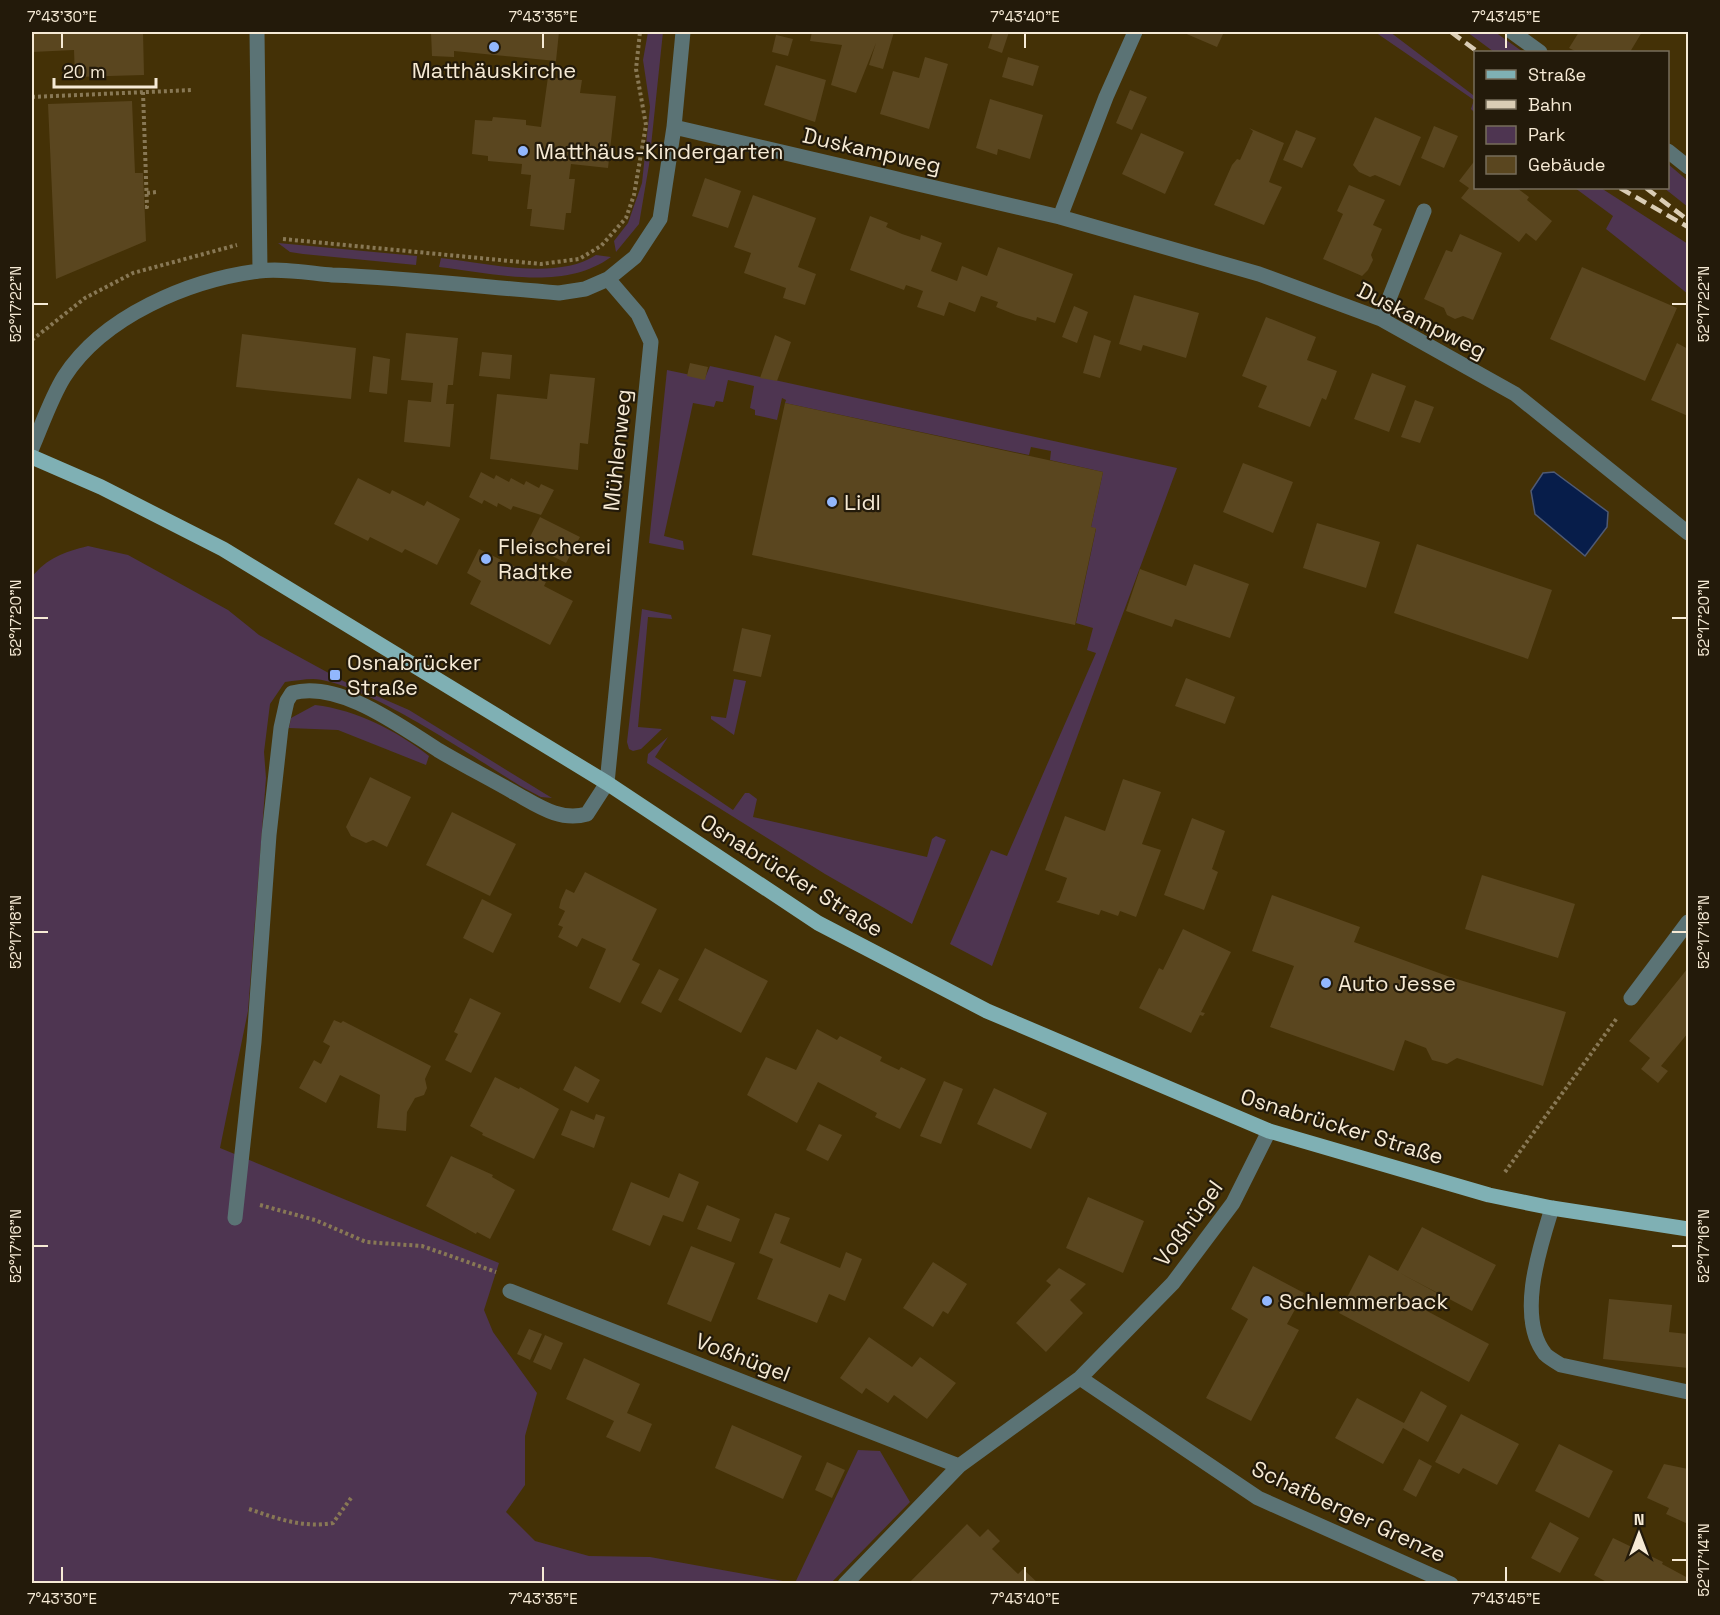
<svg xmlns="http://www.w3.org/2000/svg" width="1720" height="1615" viewBox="0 0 1720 1615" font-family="'Space Grotesk',sans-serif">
<rect width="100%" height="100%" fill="#443106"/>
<!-- green -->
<path fill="#4e3551" d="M648 32H663L649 165 639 224 616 252 614 241 628 223 642 183 650 107 643 60Z
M1375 32H1390L1473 95 1475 97V113L1471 109 1474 100Z
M1467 32H1495L1523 52H1494Z
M1668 164 1688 181V207L1664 188H1668Z
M1575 188H1601L1688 244V294L1606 229 1613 216Z
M278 243 417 256 416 265 303 254 290 252Z
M596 255 611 257C563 292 494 273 439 267L441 258C486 263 557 281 596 255Z
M710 366 1177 468 992 966 950 944 991 850 1007 856 1096 653 1087 650 1093 628 1076 623 1096 529 1091 527 1103 472 1050 460 1051 451 1031 447 1029 455 785 403 786 400 782 398 777 420 755 415V410L750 408 754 386 728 380 723 402 716 401 714 407 693 403 664 536 683 541 684 550 649 543 667 370 705 378Z
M88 546 128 555 228 610 259 635 347 683 409 710 552 798 541 797 524 788C477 760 364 681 313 679 304 679 294 681 285 682L270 704 264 752 266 778 248 1011 220 1148 499 1263 484 1310 493 1332 537 1393 525 1436V1485L506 1512 535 1541 589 1556 650 1557 794 1583 32 1584V577C47 558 64 552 88 546Z
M642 609 671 615 672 619 648 617 638 727 662 729 641 749 633 751 629 749 627 742Z
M734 679 746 681 734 735 711 719V716L726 718Z
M315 705C357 710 397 731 429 756L426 765 338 730 289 728 291 718Z
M668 737 655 757 733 810 745 793H749L757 799 753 817 766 820 927 857 932 839 936 836 946 840 912 924 825 874 647 763 648 754Z
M858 1450 880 1451 910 1502 831 1583H795Z"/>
<!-- water -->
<path fill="#071d4a" stroke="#4f5a74" stroke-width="1.5" d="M1554 472 1608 512 1607 527 1585 556 1535 514 1531 491 1543 473Z"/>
<!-- building -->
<path fill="#5a461f" d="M32 32H143L144 75 75 77 74 50 32 52Z
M431 32H559L556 61 454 51V57L432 56Z
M812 32H894L883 69 869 65 876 43 856 93 831 85 842 45 810 41Z
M993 32H1009L1002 53 988 48Z
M1182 32H1224L1217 47Z
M1579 32H1642L1630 52H1577L1569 48Z
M776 35 793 39 788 56 772 52Z
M925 57 948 64 929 129 880 114 893 71 919 78Z
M1008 57 1039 66 1033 86 1002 77Z
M776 65 826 80 815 122 764 105Z
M548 77 582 80 580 93 616 96 608 168 571 164 569 179H575L571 213H566L564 230 530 226 532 209H527L531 175 521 174 522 164 488 161V156L472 154 475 120 492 121 493 117 526 120V125L541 127Z
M1130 90 1147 97 1132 130 1116 123Z
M990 99 1043 115 1030 159 998 149 997 155 976 148Z
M132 101 135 173H143L146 241 56 279 48 104Z
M1375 117 1421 137 1400 186 1375 175 1370 177 1359 172 1353 165Z
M1434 126 1458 136 1444 168 1421 158Z
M1249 128 1284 143 1269 182 1282 187 1264 225 1214 205 1232 165 1237 159 1240 160 1253 131Z
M1296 130 1316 138 1302 168 1283 160Z
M1141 133 1184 152 1165 194 1122 174Z
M1476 159V188H1517L1529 197 1527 200 1552 221 1536 241 1526 233 1519 242 1461 198 1469 188 1459 181Z
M705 178 741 191 728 228 692 216Z
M1349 185 1385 200 1373 225 1382 229 1371 255 1373 260 1368 270 1362 276 1323 259 1343 214 1337 211Z
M753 195 816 218 798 267 816 274 805 305 783 298 786 288 744 273 751 253 734 247Z
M870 216 888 223 886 227 902 234 920 240 921 235 942 243 931 271 957 281 962 266 987 276 998 247 1073 274 1055 323 1037 317 1036 321 1016 315 996 307 998 302 981 296 975 312 949 302 944 316 917 307 923 291 906 285 904 290 850 270Z
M1460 234 1502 253 1473 320 1463 316 1455 319 1447 315 1444 308 1424 299 1446 250 1452 252Z
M1582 267 1677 308 1645 381 1550 339Z
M1134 295 1199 313 1186 358 1143 345 1141 351 1119 344Z
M1074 306 1088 312 1077 343 1062 337Z
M1266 317 1316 337 1307 360 1337 371 1326 400 1322 398 1310 427 1258 407 1267 386 1242 376Z
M406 333 458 338 453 385H448L446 404H454L450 447 404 442 408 400 431 402 433 383 401 380Z
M242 334 356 348 351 399 236 387Z
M775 335 791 342 777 381 760 378Z
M1094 335 1111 341 1100 378 1083 373Z
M1677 343 1688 349V416L1651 400Z
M482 352 512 355 510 379 479 376Z
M373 356 390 359 387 394 369 392Z
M690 363 708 367 705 380 687 376Z
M1372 373 1406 386 1389 432 1354 419Z
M550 374 595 378 588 444 580 443 578 470 490 459 497 394 547 399Z
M1415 400 1434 407 1420 443 1401 437Z
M785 403 1103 472 1091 527 1096 528 1075 625 752 555Z
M1243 463 1293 482 1273 533 1223 512Z
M481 472 494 479 496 475 509 482 511 478 524 485 526 481 539 488 541 484 554 490 541 515 513 506 511 510 498 503 497 507 484 500 482 504 469 497Z
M358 478 390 494 392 490 424 506 427 501 460 519 437 565 405 549 402 553 370 537 368 541 334 524Z
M540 517 580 537 566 563 527 543Z
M1317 523 1380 542 1366 588 1303 568Z
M1417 544 1552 590 1528 659 1394 613Z
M479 549 546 582 544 586 573 601 550 645 470 604 481 581 467 573Z
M1194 564 1249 584 1230 638 1175 619 1172 627 1126 611 1140 569 1186 586Z
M742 628 771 635 761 677 733 671Z
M1186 678 1235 697 1225 724 1175 706Z
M370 777 411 797 387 847 373 840 366 843 351 836 346 827Z
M1123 779 1161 792 1142 844 1161 850 1136 917 1120 911 1118 916 1101 910 1099 915 1056 902 1059 900 1067 878 1045 870 1065 816 1105 831Z
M452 812 516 844 490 896 426 865Z
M1192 818 1225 831 1212 869 1218 872 1204 910 1164 895Z
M585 872 657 909 632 960 640 964 620 1003 589 988 606 949 582 938 577 947 558 937 563 927 558 925 565 911 559 908 561 900 566 889 574 893Z
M1482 875 1575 904 1558 958 1465 929Z
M1272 895 1360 927 1354 942 1450 977 1566 1012 1543 1086 1457 1058 1447 1064 1432 1060 1426 1048 1405 1040 1394 1071 1270 1027 1294 966 1252 951Z
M482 899 512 914 493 953 463 938Z
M1183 929 1231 952 1201 1012 1205 1013 1203 1016 1200 1015 1191 1033 1139 1008 1159 968 1163 970Z
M705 948 768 981 741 1033 678 1000Z
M1688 968V1033L1661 1066 1668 1071 1658 1083 1641 1069 1650 1058 1629 1041Z
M659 969 679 979 661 1013 641 1003Z
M470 998 501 1013 471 1073 445 1060 458 1034 454 1032Z
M334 1020 341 1023 343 1021 431 1066 425 1079 427 1088 424 1095 415 1098 407 1112 406 1131 377 1128 380 1095 340 1075 326 1103 299 1088 314 1060 321 1064 330 1046 323 1042Z
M817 1029 837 1040 840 1036 882 1057 880 1061 899 1070 901 1067 926 1079 900 1129 875 1117 877 1113 818 1082 797 1123 747 1095 766 1057 796 1070Z
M575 1066 600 1080 588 1103 563 1090Z
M495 1077 519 1089 520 1087 559 1109 534 1159 482 1135 483 1133 470 1126Z
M944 1081 963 1089 941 1144 920 1136Z
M994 1088 1047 1113 1031 1149 977 1124Z
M571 1110 594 1120 596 1114 605 1117 594 1148 561 1135Z
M819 1124 842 1135 828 1161 806 1150Z
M451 1156 493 1175 492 1177 515 1190 490 1239 477 1232 476 1234 426 1206Z
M679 1173 699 1182 683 1222 663 1215 650 1246 612 1230 631 1182 669 1198Z
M1088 1197 1144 1221 1123 1273 1066 1248Z
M707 1205 740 1219 731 1242 697 1229Z
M775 1213 790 1218 780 1243 840 1268 846 1252 862 1259 845 1301 829 1294 817 1323 757 1299 773 1259 759 1253Z
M1422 1227 1496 1265 1472 1311 1398 1272 1437 1293 1427 1311 1489 1344 1469 1382 1339 1313 1369 1255 1398 1271Z
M691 1246 735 1263 711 1322 667 1304Z
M933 1262 967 1284 948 1314 943 1311 933 1327 903 1308Z
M1253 1266 1304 1293 1287 1324 1299 1330 1251 1421 1206 1398 1248 1319 1231 1309Z
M1059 1268 1086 1284 1070 1300 1083 1313 1046 1352 1016 1323 1051 1285 1046 1281Z
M1609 1299 1672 1305 1669 1332 1688 1334V1368L1603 1359Z
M529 1329 542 1334 530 1360 517 1354Z
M545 1335 563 1343 551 1370 533 1362Z
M869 1337 912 1367 920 1357 956 1383 927 1419 894 1395 888 1403 866 1388 862 1394 840 1378Z
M584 1358 640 1384 627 1413 652 1424 640 1452 606 1437 614 1421 566 1399Z
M1421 1391 1447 1406 1428 1442 1403 1428 1383 1464 1335 1438 1357 1398 1404 1423Z
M1461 1414 1519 1444 1497 1485 1463 1468 1459 1474 1435 1462Z
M732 1425 802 1456 783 1499 715 1468Z
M1559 1444 1613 1471 1589 1518 1535 1491Z
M1419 1459 1432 1466 1416 1497 1403 1490Z
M827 1462 845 1470 832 1498 815 1490Z
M1664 1464 1688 1469V1524L1666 1514 1669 1508 1647 1498Z
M1550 1522 1579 1538 1560 1573 1531 1558Z
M967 1524 980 1537 988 1529 1000 1541 992 1549 1018 1574 1023 1569 1039 1584H908Z
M1613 1538 1663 1562 1662 1564 1688 1578V1584H1610L1594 1575Z"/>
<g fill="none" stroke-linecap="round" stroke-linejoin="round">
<!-- path -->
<path stroke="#887855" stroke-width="4" stroke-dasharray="3 3" stroke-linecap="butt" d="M143 92 147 207H144
M32 97 193 90
M147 193 157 192
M283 239 541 264 579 259 601 246 626 218 634 195 646 125 636 69 640 32
M32 340 85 298 133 273 237 245
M1505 1172 1617 1018
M260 1205 315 1220 366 1242 422 1246 496 1272
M249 1509C278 1519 303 1528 333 1523L351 1498"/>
<!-- minor -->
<path stroke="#5b7375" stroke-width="15" d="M257 32 260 271
M1512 32 1540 52
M674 127 1060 217 1259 274 1381 319 1515 394 1688 533
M1668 151 1688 167
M1060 217 1106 97 1135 32
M1381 319 1424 211
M32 448C42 425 51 398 64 377 103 316 189 280 259 271 282 268 309 273 332 275 408 278 484 287 559 293L585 289 608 279 635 257 660 219 674 127 683 32
M1631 998 1688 922
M1552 1208C1540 1247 1516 1317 1545 1354 1549 1358 1556 1362 1561 1365L1688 1392
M235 1218 254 1042 269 835 281 728 287 701 292 693C339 680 400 726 438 750 463 765 489 778 515 793 537 805 560 822 587 814L607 783 651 342 638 314 608 279
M510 1291 959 1466 1080 1378 1173 1283 1233 1203 1269 1131
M1080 1378 1258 1498 1451 1584
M845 1584 959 1466"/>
<!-- major -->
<path stroke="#7fb0b4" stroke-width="15" d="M32 457 101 487 223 549 607 783 818 923 987 1011 1269 1131 1489 1195 1552 1208 1688 1229"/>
<!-- rail -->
<path stroke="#dacdb5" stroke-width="4.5" stroke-dasharray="12 6" stroke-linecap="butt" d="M1451 32 1478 52
M1620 188 1688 227
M1646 188 1684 217"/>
</g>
<!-- ticks -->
<path fill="none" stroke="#f6ead5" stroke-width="2" d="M62 33V48M543 33V48M1025 33V48M1506 33V48M33 304H48M1672 304H1687M33 618H48M1672 618H1687M33 932H48M1672 932H1687M33 1246H48M1672 1246H1687M1672 1560H1687M62 1567V1582M543 1567V1582M1025 1567V1582M1506 1567V1582"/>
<!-- markers -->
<g fill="#92b7fd" stroke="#231a0a" stroke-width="2">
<circle cx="494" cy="47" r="6"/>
<circle cx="523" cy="151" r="6"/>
<circle cx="832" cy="502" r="6"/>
<circle cx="486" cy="559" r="6"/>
<rect x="329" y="669" width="12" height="12" rx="3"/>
<circle cx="1326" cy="983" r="6"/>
<circle cx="1267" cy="1301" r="6"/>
</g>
<g text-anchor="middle" stroke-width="4.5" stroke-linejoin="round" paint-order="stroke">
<!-- poi labels -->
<g font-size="22" fill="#f6ead5" stroke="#231a0a" text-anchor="start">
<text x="494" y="78" text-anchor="middle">Matthäuskirche</text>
<text x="535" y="159">Matthäus-Kindergarten</text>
<text x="844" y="510">Lidl</text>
<text x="498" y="554">Fleischerei<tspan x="498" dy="25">Radtke</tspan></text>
<text x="347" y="670">Osnabrücker<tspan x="347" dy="25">Straße</tspan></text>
<text x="1338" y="991">Auto Jesse</text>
<text x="1279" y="1309">Schlemmerback</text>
</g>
<!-- street labels -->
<g font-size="22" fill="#f6ead5" stroke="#231a0a">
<text transform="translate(872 150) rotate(13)" y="8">Duskampweg</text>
<text transform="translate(1422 320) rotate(27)" y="8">Duskampweg</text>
<text transform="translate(617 450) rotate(-84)" y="8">Mühlenweg</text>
<text transform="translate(792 875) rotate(32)" y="8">Osnabrücker Straße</text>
<text transform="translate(1342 1126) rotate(17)" y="8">Osnabrücker Straße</text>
<text transform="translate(1188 1223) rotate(-54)" y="8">Voßhügel</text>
<text transform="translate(743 1357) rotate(21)" y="8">Voßhügel</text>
<text transform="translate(1349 1511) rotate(25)" y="8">Schafberger Grenze</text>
</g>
</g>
<!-- border -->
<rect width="1720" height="1615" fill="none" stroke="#231a0a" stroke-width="66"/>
<!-- legend -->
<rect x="1474" y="51" width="195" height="138" fill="#231a0a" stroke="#776d5b" stroke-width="1.5"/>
<rect x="1486" y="70" width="30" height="9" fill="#7fb0b4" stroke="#776d5b" stroke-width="1.5"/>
<text x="1528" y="81" font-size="18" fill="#f6ead5">Straße</text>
<rect x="1486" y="100" width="30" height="9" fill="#dacdb5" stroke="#776d5b" stroke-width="1.5"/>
<text x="1528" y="111" font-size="18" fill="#f6ead5">Bahn</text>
<rect x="1486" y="126" width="30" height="18" fill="#4e3551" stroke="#776d5b" stroke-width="1.5"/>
<text x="1528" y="141" font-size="18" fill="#f6ead5">Park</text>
<rect x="1486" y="156" width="30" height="18" fill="#5a461f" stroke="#776d5b" stroke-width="1.5"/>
<text x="1528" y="171" font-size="18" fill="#f6ead5">Gebäude</text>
<!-- north arrow -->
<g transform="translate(1639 1534)" stroke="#231a0a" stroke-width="4.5" paint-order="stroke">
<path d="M0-4.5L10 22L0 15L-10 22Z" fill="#f6ead5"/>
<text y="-9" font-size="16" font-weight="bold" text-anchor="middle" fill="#f6ead5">N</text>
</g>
<!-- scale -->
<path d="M54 78v9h102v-9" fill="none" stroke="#f6ead5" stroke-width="3"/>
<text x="63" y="78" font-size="18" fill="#f6ead5" stroke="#231a0a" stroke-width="4.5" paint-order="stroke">20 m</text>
<rect x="33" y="33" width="1654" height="1549" fill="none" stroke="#f6ead5" stroke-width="2"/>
<g font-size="15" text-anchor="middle" fill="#f6ead5">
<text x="62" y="22">7°43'30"E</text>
<text x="543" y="22">7°43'35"E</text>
<text x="1025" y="22">7°43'40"E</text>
<text x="1506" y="22">7°43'45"E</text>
<text transform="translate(16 304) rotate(-90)" y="5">52°17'22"N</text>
<text transform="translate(1704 304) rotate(-90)" y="5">52°17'22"N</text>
<text transform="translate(16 618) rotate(-90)" y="5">52°17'20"N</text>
<text transform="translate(1704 618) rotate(-90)" y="5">52°17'20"N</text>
<text transform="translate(16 932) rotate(-90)" y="5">52°17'18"N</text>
<text transform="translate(1704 932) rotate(-90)" y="5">52°17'18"N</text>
<text transform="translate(16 1246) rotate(-90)" y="5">52°17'16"N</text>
<text transform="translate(1704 1246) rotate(-90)" y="5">52°17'16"N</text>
<text transform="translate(1704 1560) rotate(-90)" y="5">52°17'14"N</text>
<text x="62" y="1604">7°43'30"E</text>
<text x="543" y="1604">7°43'35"E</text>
<text x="1025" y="1604">7°43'40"E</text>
<text x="1506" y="1604">7°43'45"E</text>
</g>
</svg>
